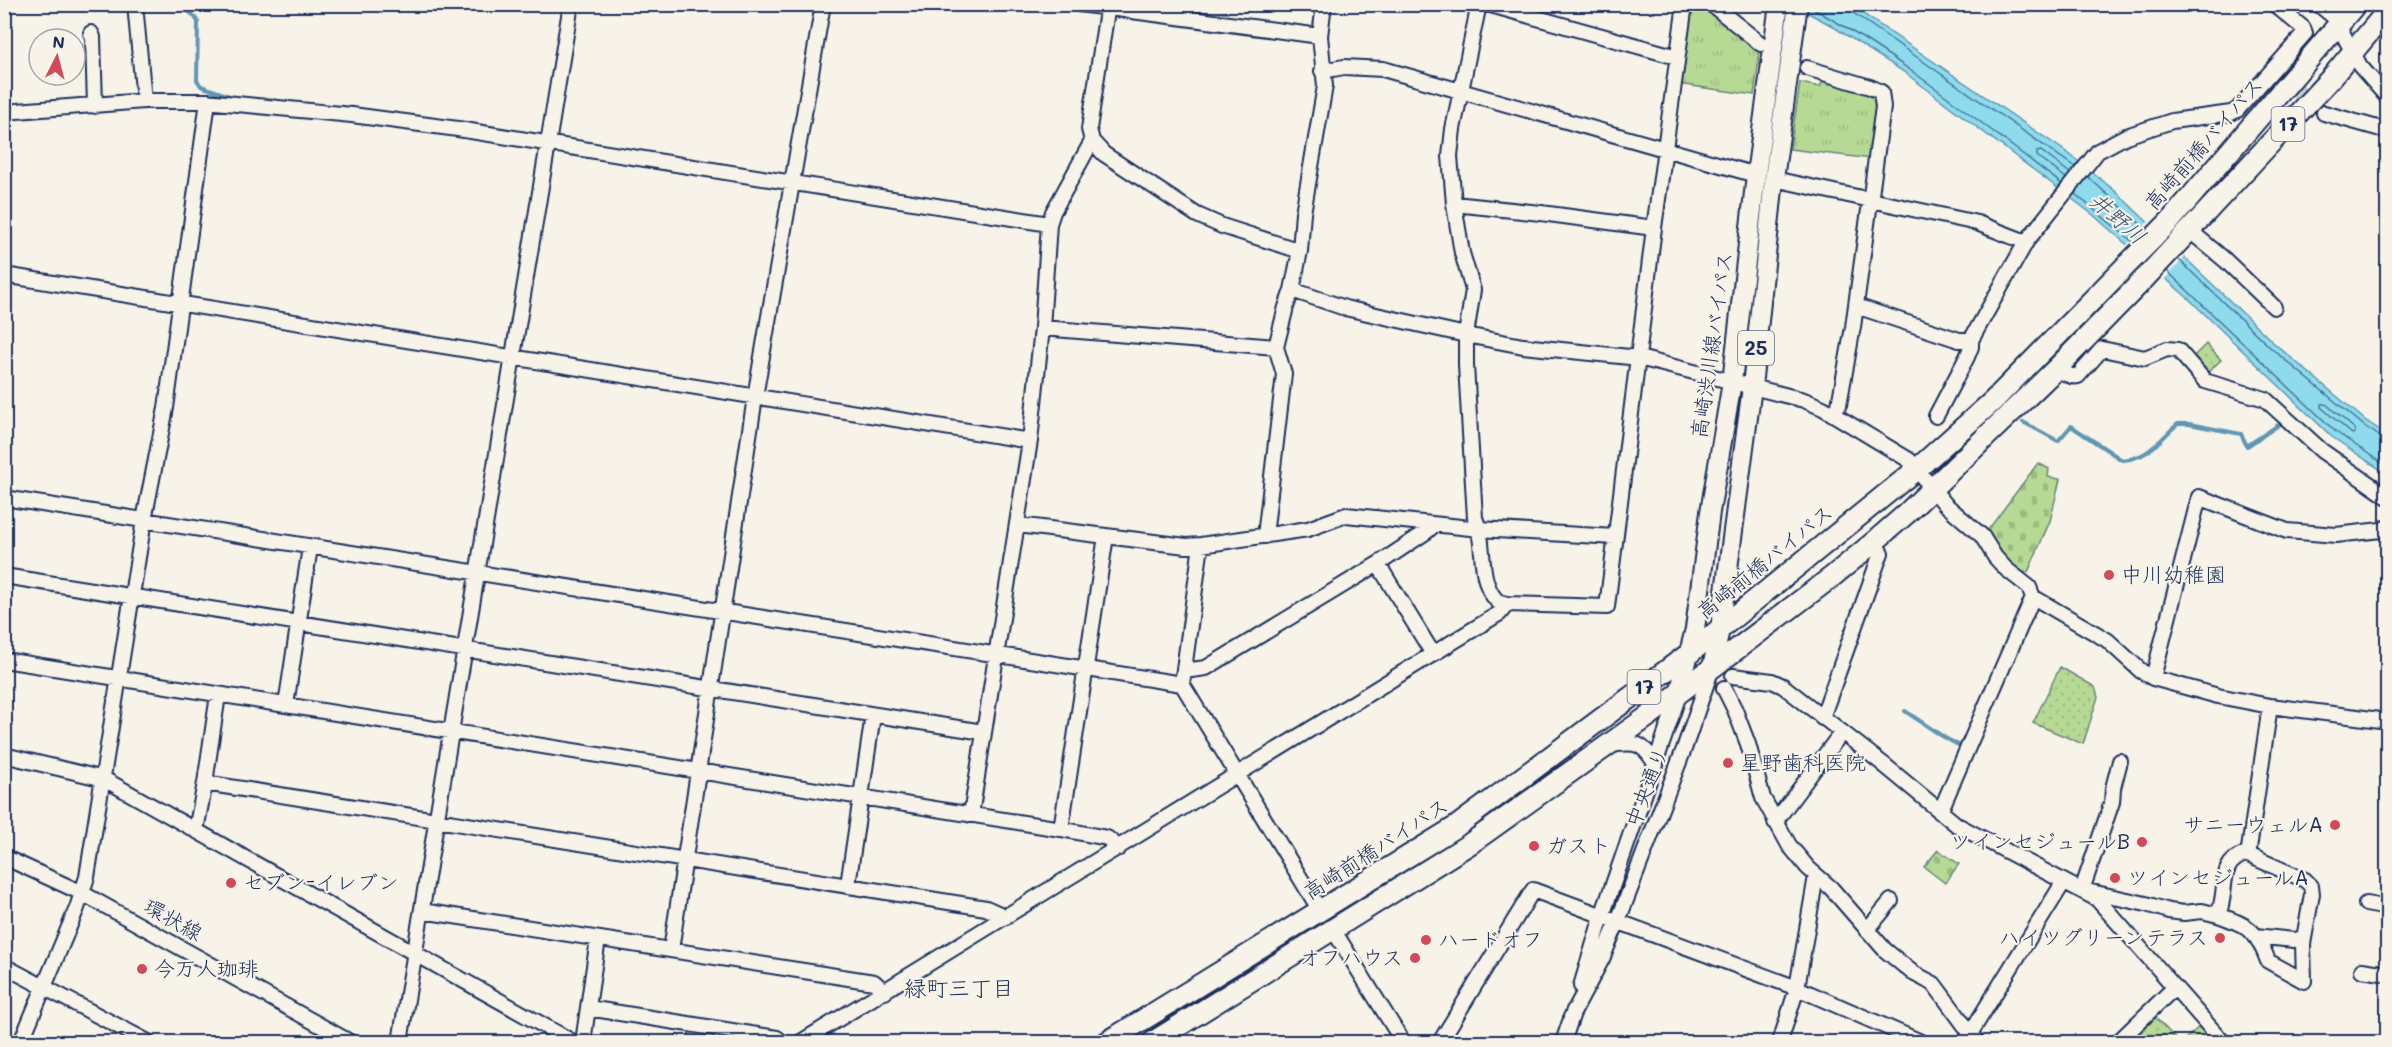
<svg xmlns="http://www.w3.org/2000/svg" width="2392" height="1047" viewBox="0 0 2392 1047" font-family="Mali,'Klee One',sans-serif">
<defs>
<pattern id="grass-dots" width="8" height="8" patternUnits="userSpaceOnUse" patternTransform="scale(1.5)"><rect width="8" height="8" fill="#b6d994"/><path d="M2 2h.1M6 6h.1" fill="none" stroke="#9cbb82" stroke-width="1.8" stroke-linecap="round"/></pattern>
<pattern id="cemetery-stones" width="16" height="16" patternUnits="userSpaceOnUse" patternTransform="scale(1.5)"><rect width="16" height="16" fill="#b6d994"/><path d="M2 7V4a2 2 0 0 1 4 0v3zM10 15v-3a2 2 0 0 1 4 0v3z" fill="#9cbb82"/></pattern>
<pattern id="park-tufts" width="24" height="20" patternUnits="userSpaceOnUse" patternTransform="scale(1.5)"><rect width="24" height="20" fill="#b6d994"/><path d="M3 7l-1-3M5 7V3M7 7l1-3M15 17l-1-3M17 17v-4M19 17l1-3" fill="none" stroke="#9cbb82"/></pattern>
</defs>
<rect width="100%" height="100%" fill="#f7f3e8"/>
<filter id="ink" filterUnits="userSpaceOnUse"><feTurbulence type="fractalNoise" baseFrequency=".0167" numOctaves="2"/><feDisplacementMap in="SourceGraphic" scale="12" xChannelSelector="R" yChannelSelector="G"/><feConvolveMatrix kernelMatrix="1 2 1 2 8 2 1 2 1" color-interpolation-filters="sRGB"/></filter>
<g filter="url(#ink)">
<!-- grass -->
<path fill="url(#grass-dots)" stroke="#688479" stroke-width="1.5" d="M2206 344 2221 360 2204 376 2191 359Z
M2060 667 2095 687 2098 697 2083 744 2033 723Z
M2151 1013 2179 1042H2122Z
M2200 1026 2215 1042H2182Z"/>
<!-- cemetery -->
<path fill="url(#cemetery-stones)" stroke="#688479" stroke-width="1.5" d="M2038 463 2049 469 2048 477 2060 479 2050 521 2028 572 2016 573 1985 534Z
M1938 850 1959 864 1945 883 1924 867Z"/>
<!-- park -->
<path fill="url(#park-tufts)" stroke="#688479" stroke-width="1.5" d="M1691 5H1700L1760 51 1754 95 1678 84Z
M1823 79 1876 96 1878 107 1872 159 1790 149 1800 83 1820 87Z"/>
<!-- water -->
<path fill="#8edbed" stroke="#6096b4" stroke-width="1.5" d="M1793 5H1850L2068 153 2114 190 2276 345 2365 420 2387 435V474L2332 437 2189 299 2092 214 1904 72 1829 24Z"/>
<!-- pier -->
<path fill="#f7f3e8" d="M2150 220 2187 255 2164 280 2125 247Z"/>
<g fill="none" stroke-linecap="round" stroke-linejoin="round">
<!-- shore -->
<path stroke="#497497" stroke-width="1.5" d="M1848 4 1852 12 2075 167
M1808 6C1899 55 1979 122 2062 184
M2088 177 2146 229
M2066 178 2037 156V152L2041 151 2070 173
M2075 194 2133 242
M2178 259 2272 349 2362 424 2382 438 2388 439
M2167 271 2336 432 2388 467
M2322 404H2326L2355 429V433L2352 434 2322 408Z"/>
<!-- stream -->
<path stroke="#6096b4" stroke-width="4" d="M142 4C161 10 187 0 198 22L197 80 201 86 235 98
M2023 422 2058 441 2071 426 2122 460C2151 458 2158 440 2178 424H2189L2241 434 2247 446 2283 422
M1905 711 1945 738 1964 748"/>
<!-- minor-tunnel -->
<path stroke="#cbcccc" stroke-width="14" stroke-dasharray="14 7" stroke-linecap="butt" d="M2279 71 2315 106"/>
<!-- minor casing -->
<g stroke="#1b2f5e" stroke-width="18">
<path id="minor" d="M135 4 144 101
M1079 4 1320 36
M1108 4 1089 129 1092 141 1104 154 1197 215 1222 226 1300 251
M1479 4 1453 129 1450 156 1454 204 1462 253 1473 290 1466 335V365L1475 518C1487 544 1476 578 1497 601L1507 604 1607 607 1654 228 1685 4
M1487 4 1677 57
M1711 4 1761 44
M2318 4 2334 17 2360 66 2388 98
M91 33 93 37 95 106
M1807 68 1870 87 1881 92 1883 107 1853 327 1839 405 1833 414
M1322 71 1344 67 1383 69 1756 175
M4 112 144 101H205L352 115 458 129 1049 224
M2324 113 2388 131
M1774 179 1977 223 2026 242
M1454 204 1541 213 1654 228
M2189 230 2225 260 2274 307
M4 275 1030 441
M1292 290 1345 308 1466 335 1523 346 1639 358 1804 400 1823 408 1909 460 1945 504 1982 536 1995 557 2006 569 2029 587 2033 597 2107 640 2141 671 2153 678 2218 696 2270 706 2388 721
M1856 306 1959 340H1971L2026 242 2098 151 2126 136 2172 121 2231 113 2237 110 2305 33 2303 28 2274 4
M1042 328 1276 347 1286 307 1292 290 1300 251 1303 213 1325 86 1320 36 1324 4
M2057 368C2063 372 2070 378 2078 376L2102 349 2145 358 2167 349 2178 350 2205 381 2265 399 2322 451 2388 497
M1936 416 1967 357 1971 347V340
M4 498 1182 684
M1018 525 1186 546 1201 545 1308 529 1346 515 1480 529 1615 537
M1265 536 1284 374 1276 347
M1201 545 1182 684 1321 912
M1378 564 1433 654
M4 576 983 732
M4 660 1061 829 1107 838 1119 848
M1184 671 1206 668 1378 564 1426 532 1434 525
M1733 676 1772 681 1783 686 1883 764 1957 825 2097 899 2223 1042
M2153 678 2199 497 2287 531 2336 535 2381 530 2388 527
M1724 688 1735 710 1748 744 1763 798 1789 845 1808 868 1831 888 1885 950 1913 973 1934 984 1977 1042
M286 705 310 547
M1822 718 1881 553 1874 542
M1612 745C1637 741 1643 743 1656 765
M4 755 104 779 573 1042
M2120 761 2113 788 2112 802 2082 890 2146 904 2169 911 2184 913 2202 911 2218 915C2229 890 2216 863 2246 854L2249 849 2270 706
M205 783 986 908 1006 917
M1940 812 2033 597
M971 815 1030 441 1042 328 1049 224 1053 212 1092 141
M1775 822 1842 732
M1061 829 1106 536
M196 830 205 783 218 695
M4 857 82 893 350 1042
M848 885 873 715
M2366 904 2388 908
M422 911 874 982 885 992
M2218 915C2249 926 2256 929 2268 961L2304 981 2303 944 2312 894 2311 886 2305 880 2246 854
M1867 930 1891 901
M1334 931 1403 1042
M2255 936 2294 940 2304 938
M671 950 755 397 823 4
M4 966 148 1042
M2362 970 2388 974
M1581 986 1602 916 1680 692
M588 1008 777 1038 782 1042
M1571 1017 1602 959 1618 921 1684 749 1712 668
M21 1042 77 908 87 877 144 520 166 408 208 101
M400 1042 571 4
M583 1042 598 939
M801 1042 1433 654 1500 613 1507 604
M1440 1042 1533 890 1797 988 1921 1042
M1563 1042 1574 1010
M1780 1042 1797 988 1816 876
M1965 1042 2063 883
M2118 1042 2174 988"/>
</g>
<!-- major casing -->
<g stroke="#1b2f5e" stroke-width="22">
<path id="major" d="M1712 668 1720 629 1752 387 1774 179 1798 4
M1680 690 1695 629 1710 512 1732 382 1756 175 1779 4"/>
</g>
<!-- highway casing -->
<g stroke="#1b2f5e" stroke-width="24">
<path id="highway" d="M1107 1042 1457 826 1690 653 1917 469 1993 401 2170 221 2356 4
M1153 1042 1471 843 1650 715 1833 576 1874 542 1906 514 2057 368 2145 278 2331 78 2388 10"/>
</g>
<!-- minor -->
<use href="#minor" stroke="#f7f3e8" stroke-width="14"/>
<!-- major -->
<use href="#major" stroke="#f7f3e8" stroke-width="18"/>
<!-- highway -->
<use href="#highway" stroke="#f7f3e8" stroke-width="20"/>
</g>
</g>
<!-- markers -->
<g fill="#d1495b" stroke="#f7f3e8" stroke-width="2">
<circle cx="2109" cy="575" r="6"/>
<circle cx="1728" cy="763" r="6"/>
<circle cx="2335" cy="825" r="6"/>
<circle cx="2142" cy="842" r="6"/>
<circle cx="1534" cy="846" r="6"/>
<circle cx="2115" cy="878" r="6"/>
<circle cx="231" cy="883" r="6"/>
<circle cx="2220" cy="938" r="6"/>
<circle cx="1426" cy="940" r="6"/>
<circle cx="1415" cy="958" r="6"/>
<circle cx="142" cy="969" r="6"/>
</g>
<g text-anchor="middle" stroke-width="4.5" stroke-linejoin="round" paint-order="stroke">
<!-- shield labels -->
<g fill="#f7f3e8" stroke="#5d6a87" stroke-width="1.5">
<rect x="2271.5" y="107" width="33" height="34" rx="4.5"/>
<rect x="1738" y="331" width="36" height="34" rx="4.5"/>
<rect x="1627.5" y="670" width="33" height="34" rx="4.5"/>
</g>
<g font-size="20" font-weight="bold" fill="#1b2f5e">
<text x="2288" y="131">17</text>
<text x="1756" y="355">25</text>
<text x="1644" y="694">17</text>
</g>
<!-- street labels -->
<g font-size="21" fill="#1b2f5e" stroke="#f7f3e8">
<text transform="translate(2204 144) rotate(-49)" y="7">高崎前橋バイパス</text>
<text transform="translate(1712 345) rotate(-82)" y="7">高崎渋川線バイパス</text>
<text transform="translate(1765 562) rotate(-39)" y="7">高崎前橋バイパス</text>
<text transform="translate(1647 787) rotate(-69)" y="7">中央通り</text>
<text transform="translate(1376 849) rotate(-33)" y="7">高崎前橋バイパス</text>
<text transform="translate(173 920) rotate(29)" y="7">環状線</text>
</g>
<!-- poi labels -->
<g font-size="21" fill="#1b2f5e" stroke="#f7f3e8" text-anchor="start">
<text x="2121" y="582">中川幼稚園</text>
<text x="1740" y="770">星野歯科医院</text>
<text x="2323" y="832" text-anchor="end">サニーウェルA</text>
<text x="2130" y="849" text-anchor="end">ツインセジュールB</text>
<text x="1546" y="853">ガスト</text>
<text x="2127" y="885">ツインセジュールA</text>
<text x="243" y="890">セブン-イレブン</text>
<text x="2208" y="945" text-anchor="end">ハイツグリーンテラス</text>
<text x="1438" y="947">ハードオフ</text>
<text x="1403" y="965" text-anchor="end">オフハウス</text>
<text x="154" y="976">今万人珈琲</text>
</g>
<!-- water labels -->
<g font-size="22" font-style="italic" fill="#32517b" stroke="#f7f3e8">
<text transform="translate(2118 218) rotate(41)" y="8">井野川</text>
</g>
<!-- neighbourhood labels -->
<g font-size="22" fill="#1b2f5e" stroke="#f7f3e8">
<text x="959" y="996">緑町三丁目</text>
</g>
</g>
<!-- margin -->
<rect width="2392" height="1047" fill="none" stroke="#f7f3e8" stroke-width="24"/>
<rect x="12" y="12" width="2368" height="1023" fill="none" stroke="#1b2f5e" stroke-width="2" filter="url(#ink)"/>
<!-- north arrow -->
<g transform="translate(57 57) rotate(6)"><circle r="28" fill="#f7f3e8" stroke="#9fa5b1" stroke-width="1.5"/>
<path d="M0-4.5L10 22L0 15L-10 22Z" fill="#d1495b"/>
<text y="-9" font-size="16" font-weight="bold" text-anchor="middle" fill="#1b2f5e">N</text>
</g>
</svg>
